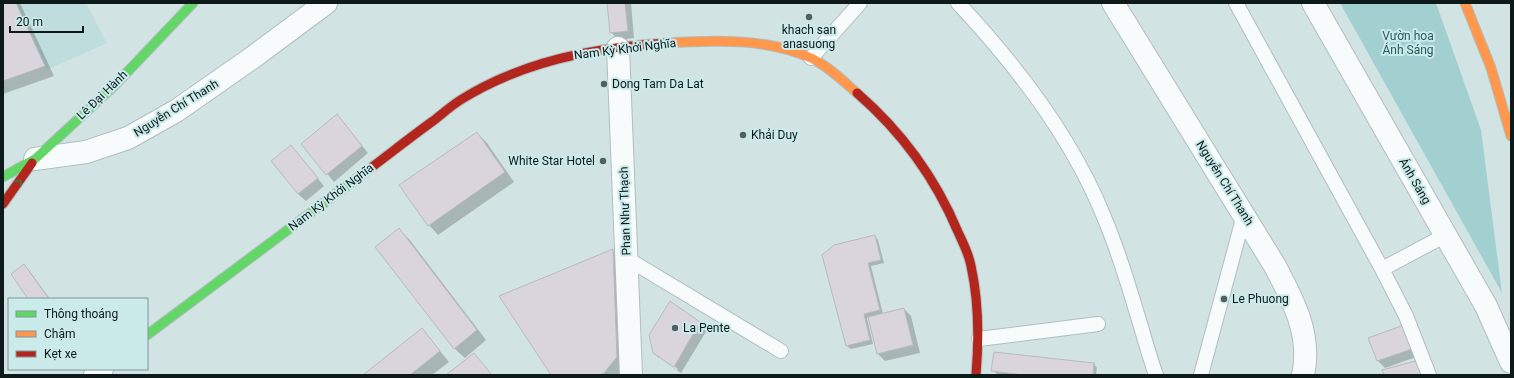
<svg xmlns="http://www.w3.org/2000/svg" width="1514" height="378" viewBox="0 0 1514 378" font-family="Roboto,sans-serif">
<rect width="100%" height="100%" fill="#d2e3e3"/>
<!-- built -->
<path fill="#bfdddd" d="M16 3H86L107 43 47 70Z"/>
<!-- green -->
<path fill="#a2d0d1" d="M1340 3H1436L1481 130 1502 293Z"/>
<!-- shadow -->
<path fill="#0003" d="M3 3H20L54 76 3 94Z
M608 3H631L634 38 618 40 611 32Z
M344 123 368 153 334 182 302 144Z
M477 133 487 143 514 182 438 235 429 225Z
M291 146 324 186 306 201 298 194Z
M399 230 409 239 486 340 465 358 455 349 377 247Z
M875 236 878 240 884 263 871 266 883 314 904 309 911 316 920 353 885 361 878 354 869 317 867 318 873 344 851 349 847 346 824 255Z
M613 250 624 261 622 375H552L500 296Z
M24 265 31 273 50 299H29Z
M700 322 707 330 681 373 660 359 677 370 678 369 659 356V358L653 353Z
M1403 326 1419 356 1385 368 1378 361 1370 339Z
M422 329 449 362 432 375H364Z
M1094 364 1097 368 1096 375H999L993 371Z"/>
<!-- building -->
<path fill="#dad5dc" stroke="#b8bbbd" d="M3 3H16L45 66 3 81Z
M607 3H625L628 31 610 33Z
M337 114 362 146 326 175 301 144Z
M477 132 505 172 428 226 399 185Z
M291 145 318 178 298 194 271 161Z
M399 228 477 330 454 349 375 247Z
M875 235 881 260 868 263 880 310 864 314 870 340 846 346 822 255 834 245Z
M613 249 617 357 604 373 600 375H551L499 296Z
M24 264 49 299H28L11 274Z
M670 301 700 322 674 367 653 353 649 335Z
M904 308 913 345 877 354 868 317Z
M1404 325 1412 349 1377 361 1368 338Z
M422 328 440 351 410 375H363Z
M994 352 1094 363 1093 375H1024L991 371Z
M474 353 492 375H446Z
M1419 360 1424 375H1384L1382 370Z"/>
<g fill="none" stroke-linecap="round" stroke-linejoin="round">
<!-- lane casing -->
<g stroke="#b1bebe" stroke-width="16">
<path id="lane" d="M958 3C1016 65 1072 137 1104 217 1118 250 1128 283 1138 317 1144 336 1149 356 1156 375
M1236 3 1382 269 1406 316 1429 375
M811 58 860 3
M626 258 781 351
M1382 269 1446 235
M979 339 1098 324
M1201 375 1244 215"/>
</g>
<!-- street casing -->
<g stroke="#b1bebe" stroke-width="24">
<path id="street" d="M1113 3 1275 266C1293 300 1312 335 1303 375
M1313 3 1486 306 1511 362
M618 48 631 375
M35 159 86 152 128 138 176 111 252 58 326 3
M95 375 102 369"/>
</g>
<!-- fast casing -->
<g stroke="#b1bebe" stroke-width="11">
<path id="fast" d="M3 177 35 159 114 86 193 3
M147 335 372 167"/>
</g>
<!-- slow casing -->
<g stroke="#b1bebe" stroke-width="11">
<path id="slow" d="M1465 3 1491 68 1511 136
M666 43C713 40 768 38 811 58 828 66 843 81 857 93"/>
</g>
<!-- jam casing -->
<g stroke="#b1bebe" stroke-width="11">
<path id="jam" d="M857 93C902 132 935 177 958 232 963 243 969 254 971 266 979 302 979 339 976 375
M372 167C392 152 412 136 433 121 442 114 452 105 462 99 523 61 596 47 666 43
M3 204 32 163"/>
</g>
<!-- lane -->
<use href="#lane" stroke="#f8fbfb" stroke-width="14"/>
<!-- street -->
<use href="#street" stroke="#f8fbfb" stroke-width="22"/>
<!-- fast -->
<use href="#fast" stroke="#63d668" stroke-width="9"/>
<!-- slow -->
<use href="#slow" stroke="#ff974d" stroke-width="9"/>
<!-- jam -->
<use href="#jam" stroke="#b3261e" stroke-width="9"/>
</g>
<!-- one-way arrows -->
<defs><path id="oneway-chevron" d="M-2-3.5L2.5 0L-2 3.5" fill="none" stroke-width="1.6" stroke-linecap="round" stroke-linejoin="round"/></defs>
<use stroke="#387841" href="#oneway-chevron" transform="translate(19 182) rotate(-55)"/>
<!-- markers -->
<g fill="#536060" stroke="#cbeaea" stroke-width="1.5">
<circle cx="809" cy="17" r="4"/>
<circle cx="604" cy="84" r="4"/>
<circle cx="743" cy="135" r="4"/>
<circle cx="603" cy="161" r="4"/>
<circle cx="1224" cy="299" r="4"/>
<circle cx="675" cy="328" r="4"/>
</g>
<g text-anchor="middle" stroke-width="4" stroke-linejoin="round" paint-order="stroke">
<!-- poi labels -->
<g font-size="12" fill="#0e191a" stroke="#cbeaea" text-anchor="start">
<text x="809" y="34" text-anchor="middle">khach san<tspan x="809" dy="14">anasuong</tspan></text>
<text x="612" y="88">Dong Tam Da Lat</text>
<text x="751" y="139">Khải Duy</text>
<text x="595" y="165" text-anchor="end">White Star Hotel</text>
<text x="1232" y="303">Le Phuong</text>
<text x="683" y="332">La Pente</text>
</g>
<!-- park labels -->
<g font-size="12" fill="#275a5c" stroke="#cbeaea">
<text x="1408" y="40">Vườn hoa<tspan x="1408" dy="14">Ánh Sáng</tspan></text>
</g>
<!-- street labels -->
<g font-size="12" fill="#0e191a" stroke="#cbeaea">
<text transform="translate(625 49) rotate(-7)" y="4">Nam Kỳ Khởi Nghĩa</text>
<text transform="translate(102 95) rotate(-44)" y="4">Lê Đại Hành</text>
<text transform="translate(176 108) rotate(-32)" y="4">Nguyễn Chí Thanh</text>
<text transform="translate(1415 181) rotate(60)" y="4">Ánh Sáng</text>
<text transform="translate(1225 183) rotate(58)" y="4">Nguyễn Chí Thanh</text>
<text transform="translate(331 197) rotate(-37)" y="4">Nam Kỳ Khởi Nghĩa</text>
<text transform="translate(625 211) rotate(-92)" y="4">Phan Như Thạch</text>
</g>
</g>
<!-- border -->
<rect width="1514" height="378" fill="none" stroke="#0e191a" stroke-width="8"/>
<!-- legend -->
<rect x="8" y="298" width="140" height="72" fill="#cbeaea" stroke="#7f9697"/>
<rect x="16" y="311" width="20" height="6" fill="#63d668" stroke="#7f9697"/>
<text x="44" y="318" font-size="12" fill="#0e191a">Thông thoáng</text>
<rect x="16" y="331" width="20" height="6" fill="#ff974d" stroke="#7f9697"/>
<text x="44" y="338" font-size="12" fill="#0e191a">Chậm</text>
<rect x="16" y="351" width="20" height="6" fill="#b3261e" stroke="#7f9697"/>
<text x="44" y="358" font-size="12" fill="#0e191a">Kẹt xe</text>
<!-- scale -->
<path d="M10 26v6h73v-6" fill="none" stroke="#0e191a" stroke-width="2"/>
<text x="16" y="26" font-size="12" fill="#0e191a" stroke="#cbeaea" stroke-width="3" paint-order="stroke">20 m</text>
</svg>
